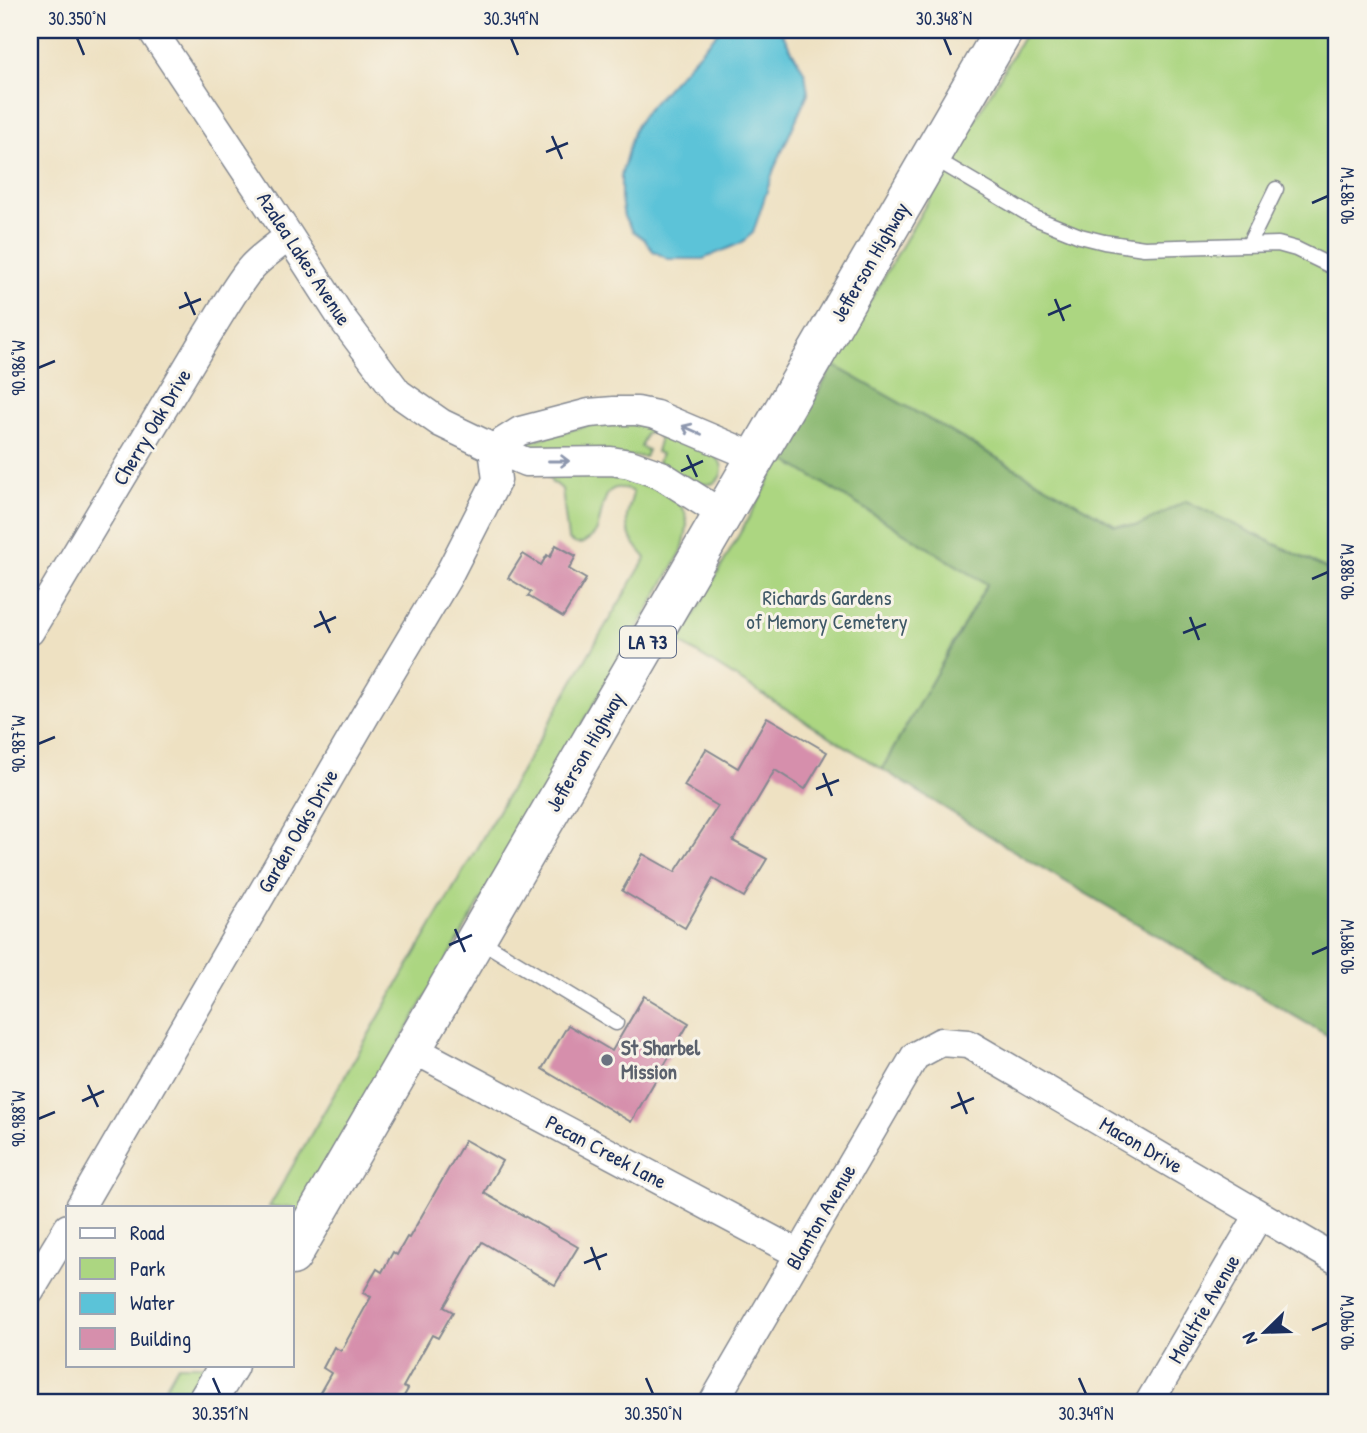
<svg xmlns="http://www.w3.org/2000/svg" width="1367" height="1433" viewBox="0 0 1367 1433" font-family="'Patrick Hand',sans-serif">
<rect width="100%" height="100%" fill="#f7f3e8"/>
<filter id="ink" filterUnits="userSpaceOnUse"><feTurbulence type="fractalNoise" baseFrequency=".0143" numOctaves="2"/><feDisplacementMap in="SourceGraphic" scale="14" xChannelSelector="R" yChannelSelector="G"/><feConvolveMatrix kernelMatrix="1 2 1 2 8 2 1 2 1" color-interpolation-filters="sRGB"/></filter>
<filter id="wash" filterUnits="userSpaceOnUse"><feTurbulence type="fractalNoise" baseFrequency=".00686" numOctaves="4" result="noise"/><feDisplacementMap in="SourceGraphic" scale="28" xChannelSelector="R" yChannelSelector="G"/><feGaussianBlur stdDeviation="1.57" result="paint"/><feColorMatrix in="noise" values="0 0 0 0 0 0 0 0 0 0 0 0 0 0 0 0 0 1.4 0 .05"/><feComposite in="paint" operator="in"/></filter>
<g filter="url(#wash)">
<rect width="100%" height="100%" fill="#eee1c2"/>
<!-- green -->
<path fill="#acd681" stroke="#648270" stroke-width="2" d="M1027 30H1337V574L1186 501 1138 526 1115 525 833 365Z
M629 423 650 426 648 433H646L641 447 648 450 645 457 521 452 516 445 592 424Z
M658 429C673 435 708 447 718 459 722 463 723 470 721 475 710 499 673 470 658 462L661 454 656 452 660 437 657 436Z
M782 458 987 584 882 769 679 642Z
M604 472C631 479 687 487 687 524 687 533 684 543 682 551L292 1230V1207H269L597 640 646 558C635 546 625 533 627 516 628 508 632 500 633 492 599 474 604 517 596 532 593 537 588 540 583 543 577 545 573 544 568 539L562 489 556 484 552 483 548 475Z
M178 1365H214L192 1403H156Z"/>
<!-- forest -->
<path fill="#89b76f" stroke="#527366" stroke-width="2" d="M833 365 1115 525 1138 526 1186 501 1337 574V1041L1022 856 882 769 987 584 782 458Z"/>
<!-- water -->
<path fill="#5bc3d8" stroke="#3b799b" stroke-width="2" d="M720 30H780L805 73 808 93 774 169 753 233 741 243 703 259H668L653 251 644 239 633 231 624 217 621 199V176L633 132 644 113Z"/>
<g id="blocks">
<!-- building -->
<path fill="#d68fac" d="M556 545 576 556 569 569 586 579 563 617 528 596 531 592 508 578 523 554 541 565 547 555 550 557Z
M767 717 827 752 805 789 775 770 733 841 767 859 744 897 713 879 685 928 622 891 643 854 675 872 718 806 684 786 706 749 738 768Z
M644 996 689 1023 631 1122 542 1069 568 1025 612 1051Z
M465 1140 502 1161 484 1193 578 1247 555 1285 482 1242 444 1307 453 1312 438 1338 432 1335 403 1387 408 1389 400 1403H314L331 1373 323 1368 334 1347 341 1351 371 1297 363 1293 377 1269 382 1272 393 1252 397 1255 407 1237 409 1238Z"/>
</g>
</g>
<g filter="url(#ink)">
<use href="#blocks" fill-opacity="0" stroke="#848890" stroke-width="2"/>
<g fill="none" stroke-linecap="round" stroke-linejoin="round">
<!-- service casing -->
<g stroke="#848890" stroke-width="17">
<path id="service" d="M932 157 1035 218 1080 236 1104 242 1144 248 1278 244 1296 249 1337 269
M1249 244 1276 189
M478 939 616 1023"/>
</g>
<!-- minor casing -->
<g stroke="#848890" stroke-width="31">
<path id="minor" d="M152 30 289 236 341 317 398 393 441 423 493 448 526 462 611 461 630 464 661 475 722 514
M493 448 520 431 589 413 614 411H637L656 415 755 457
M30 631 207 335C221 313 234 289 250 269 261 256 276 247 289 236
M413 1049 799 1254
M80 1207 366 714 447 578 497 480 493 448
M30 1291 68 1228
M713 1403 915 1056 941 1042 968 1044 1337 1260
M1149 1403 1259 1215"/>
</g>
<!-- primary casing -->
<g stroke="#848890" stroke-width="41">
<path id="primary" d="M292 1256 1004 30
M206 1403 229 1365"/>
</g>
<!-- service -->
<use href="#service" stroke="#fff" stroke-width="14"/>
<!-- minor -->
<use href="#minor" stroke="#fff" stroke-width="28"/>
<!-- primary -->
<use href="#primary" stroke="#fff" stroke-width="38"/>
</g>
<!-- one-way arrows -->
<defs><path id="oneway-shaft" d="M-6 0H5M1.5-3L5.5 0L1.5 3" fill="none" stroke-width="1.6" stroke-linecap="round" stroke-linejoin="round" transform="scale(1.75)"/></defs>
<g stroke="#8d97ae">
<use href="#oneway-shaft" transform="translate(692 430) rotate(-156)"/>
<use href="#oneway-shaft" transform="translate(559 461)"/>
</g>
</g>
<!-- ticks -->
<path fill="none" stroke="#1b2f5e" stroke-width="2.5" d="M77 38 84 55M511 38 518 55M944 38 951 55M552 136 562 159M546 152 568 143M1312 203 1328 196M185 292 195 315M1055 299 1064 321M179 308 201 299M1048 315 1071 305M38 368 55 361M687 455 697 477M681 471 703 461M1312 579 1328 572M320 611 330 633M1190 617 1199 640M314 627 336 617M1183 633 1206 624M38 744 55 737M823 773 832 796M816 789 839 780M455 929 465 952M449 945 472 935M1312 954 1328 947M88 1085 98 1107M958 1092 967 1114M82 1101 104 1091M951 1108 974 1098M38 1119 55 1112M591 1247 600 1270M584 1263 607 1254M1312 1330 1328 1323M213 1378 220 1394M646 1378 653 1394M1079 1378 1086 1394"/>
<!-- markers -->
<circle fill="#6b7280" stroke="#f7f3e8" stroke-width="2.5" cx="607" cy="1060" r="7"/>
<g text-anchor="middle" stroke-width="6" stroke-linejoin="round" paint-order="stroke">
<!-- shield labels -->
<rect fill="#f7f3e8" stroke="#5d6a87" stroke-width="2" x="620" y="626.5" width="56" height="31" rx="5"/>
<g font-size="19" font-weight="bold" fill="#1b2f5e">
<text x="648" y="649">LA 73</text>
</g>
<!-- street labels -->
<g font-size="21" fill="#1b2f5e" stroke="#f7f3e8">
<text transform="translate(304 259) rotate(57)" y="7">Azalea Lakes Avenue</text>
<text transform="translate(870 262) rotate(-60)" y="7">Jefferson Highway</text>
<text transform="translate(152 427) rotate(-59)" y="7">Cherry Oak Drive</text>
<text transform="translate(585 752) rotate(-60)" y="7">Jefferson Highway</text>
<text transform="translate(298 831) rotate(-60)" y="7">Garden Oaks Drive</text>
<text transform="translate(1141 1145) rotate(30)" y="7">Macon Drive</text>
<text transform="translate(606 1152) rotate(28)" y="7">Pecan Creek Lane</text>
<text transform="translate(821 1217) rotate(-60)" y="7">Blanton Avenue</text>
<text transform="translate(1204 1309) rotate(-60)" y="7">Moultrie Avenue</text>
</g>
<!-- park labels -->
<g font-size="21" fill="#3f5967" stroke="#f7f3e8">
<text x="827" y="605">Richards Gardens<tspan x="827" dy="24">of Memory Cemetery</tspan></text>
</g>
<!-- worship labels -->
<g font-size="21" font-weight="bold" fill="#5b616d" stroke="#f7f3e8" text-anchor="start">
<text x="621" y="1055">St Sharbel<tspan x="621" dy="24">Mission</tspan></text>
</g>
</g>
<!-- margin -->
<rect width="1367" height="1433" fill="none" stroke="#f7f3e8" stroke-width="77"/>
<!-- legend -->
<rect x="66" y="1206" width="228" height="161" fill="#f7f3e8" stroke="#9fa5b1" stroke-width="2"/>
<rect x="80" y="1228" width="35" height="10" fill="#ffffff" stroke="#9fa5b1" stroke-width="2"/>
<text x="130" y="1240" font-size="21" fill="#1b2f5e">Road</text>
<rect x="80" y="1258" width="35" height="21" fill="#acd681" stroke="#9fa5b1" stroke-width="2"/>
<text x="130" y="1276" font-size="21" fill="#1b2f5e">Park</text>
<rect x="80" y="1293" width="35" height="21" fill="#5bc3d8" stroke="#9fa5b1" stroke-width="2"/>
<text x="130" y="1310" font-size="21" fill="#1b2f5e">Water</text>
<rect x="80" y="1328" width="35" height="21" fill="#d68fac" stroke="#9fa5b1" stroke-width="2"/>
<text x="130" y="1346" font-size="21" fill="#1b2f5e">Building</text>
<!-- north arrow -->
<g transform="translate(1265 1332) rotate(247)" stroke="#f7f3e8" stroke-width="5" paint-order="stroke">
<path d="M0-5L12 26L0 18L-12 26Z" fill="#1b2f5e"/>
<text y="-10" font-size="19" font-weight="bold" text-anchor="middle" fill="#1b2f5e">N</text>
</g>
<rect x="38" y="38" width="1290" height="1356" fill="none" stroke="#1b2f5e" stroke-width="2.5"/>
<g font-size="18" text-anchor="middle" fill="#1b2f5e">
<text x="77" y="25">30.350°N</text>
<text x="511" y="25">30.349°N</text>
<text x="944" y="25">30.348°N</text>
<text transform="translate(1348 196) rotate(-90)" y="6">90.987°W</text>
<text transform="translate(19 368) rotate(-90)" y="6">90.986°W</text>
<text transform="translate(1348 572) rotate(-90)" y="6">90.988°W</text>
<text transform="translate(19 744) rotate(-90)" y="6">90.987°W</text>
<text transform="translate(1348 947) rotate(-90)" y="6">90.989°W</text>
<text transform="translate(19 1119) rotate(-90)" y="6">90.988°W</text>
<text transform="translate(1348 1323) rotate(-90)" y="6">90.990°W</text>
<text x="220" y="1420">30.351°N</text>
<text x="653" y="1420">30.350°N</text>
<text x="1086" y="1420">30.349°N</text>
</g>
</svg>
